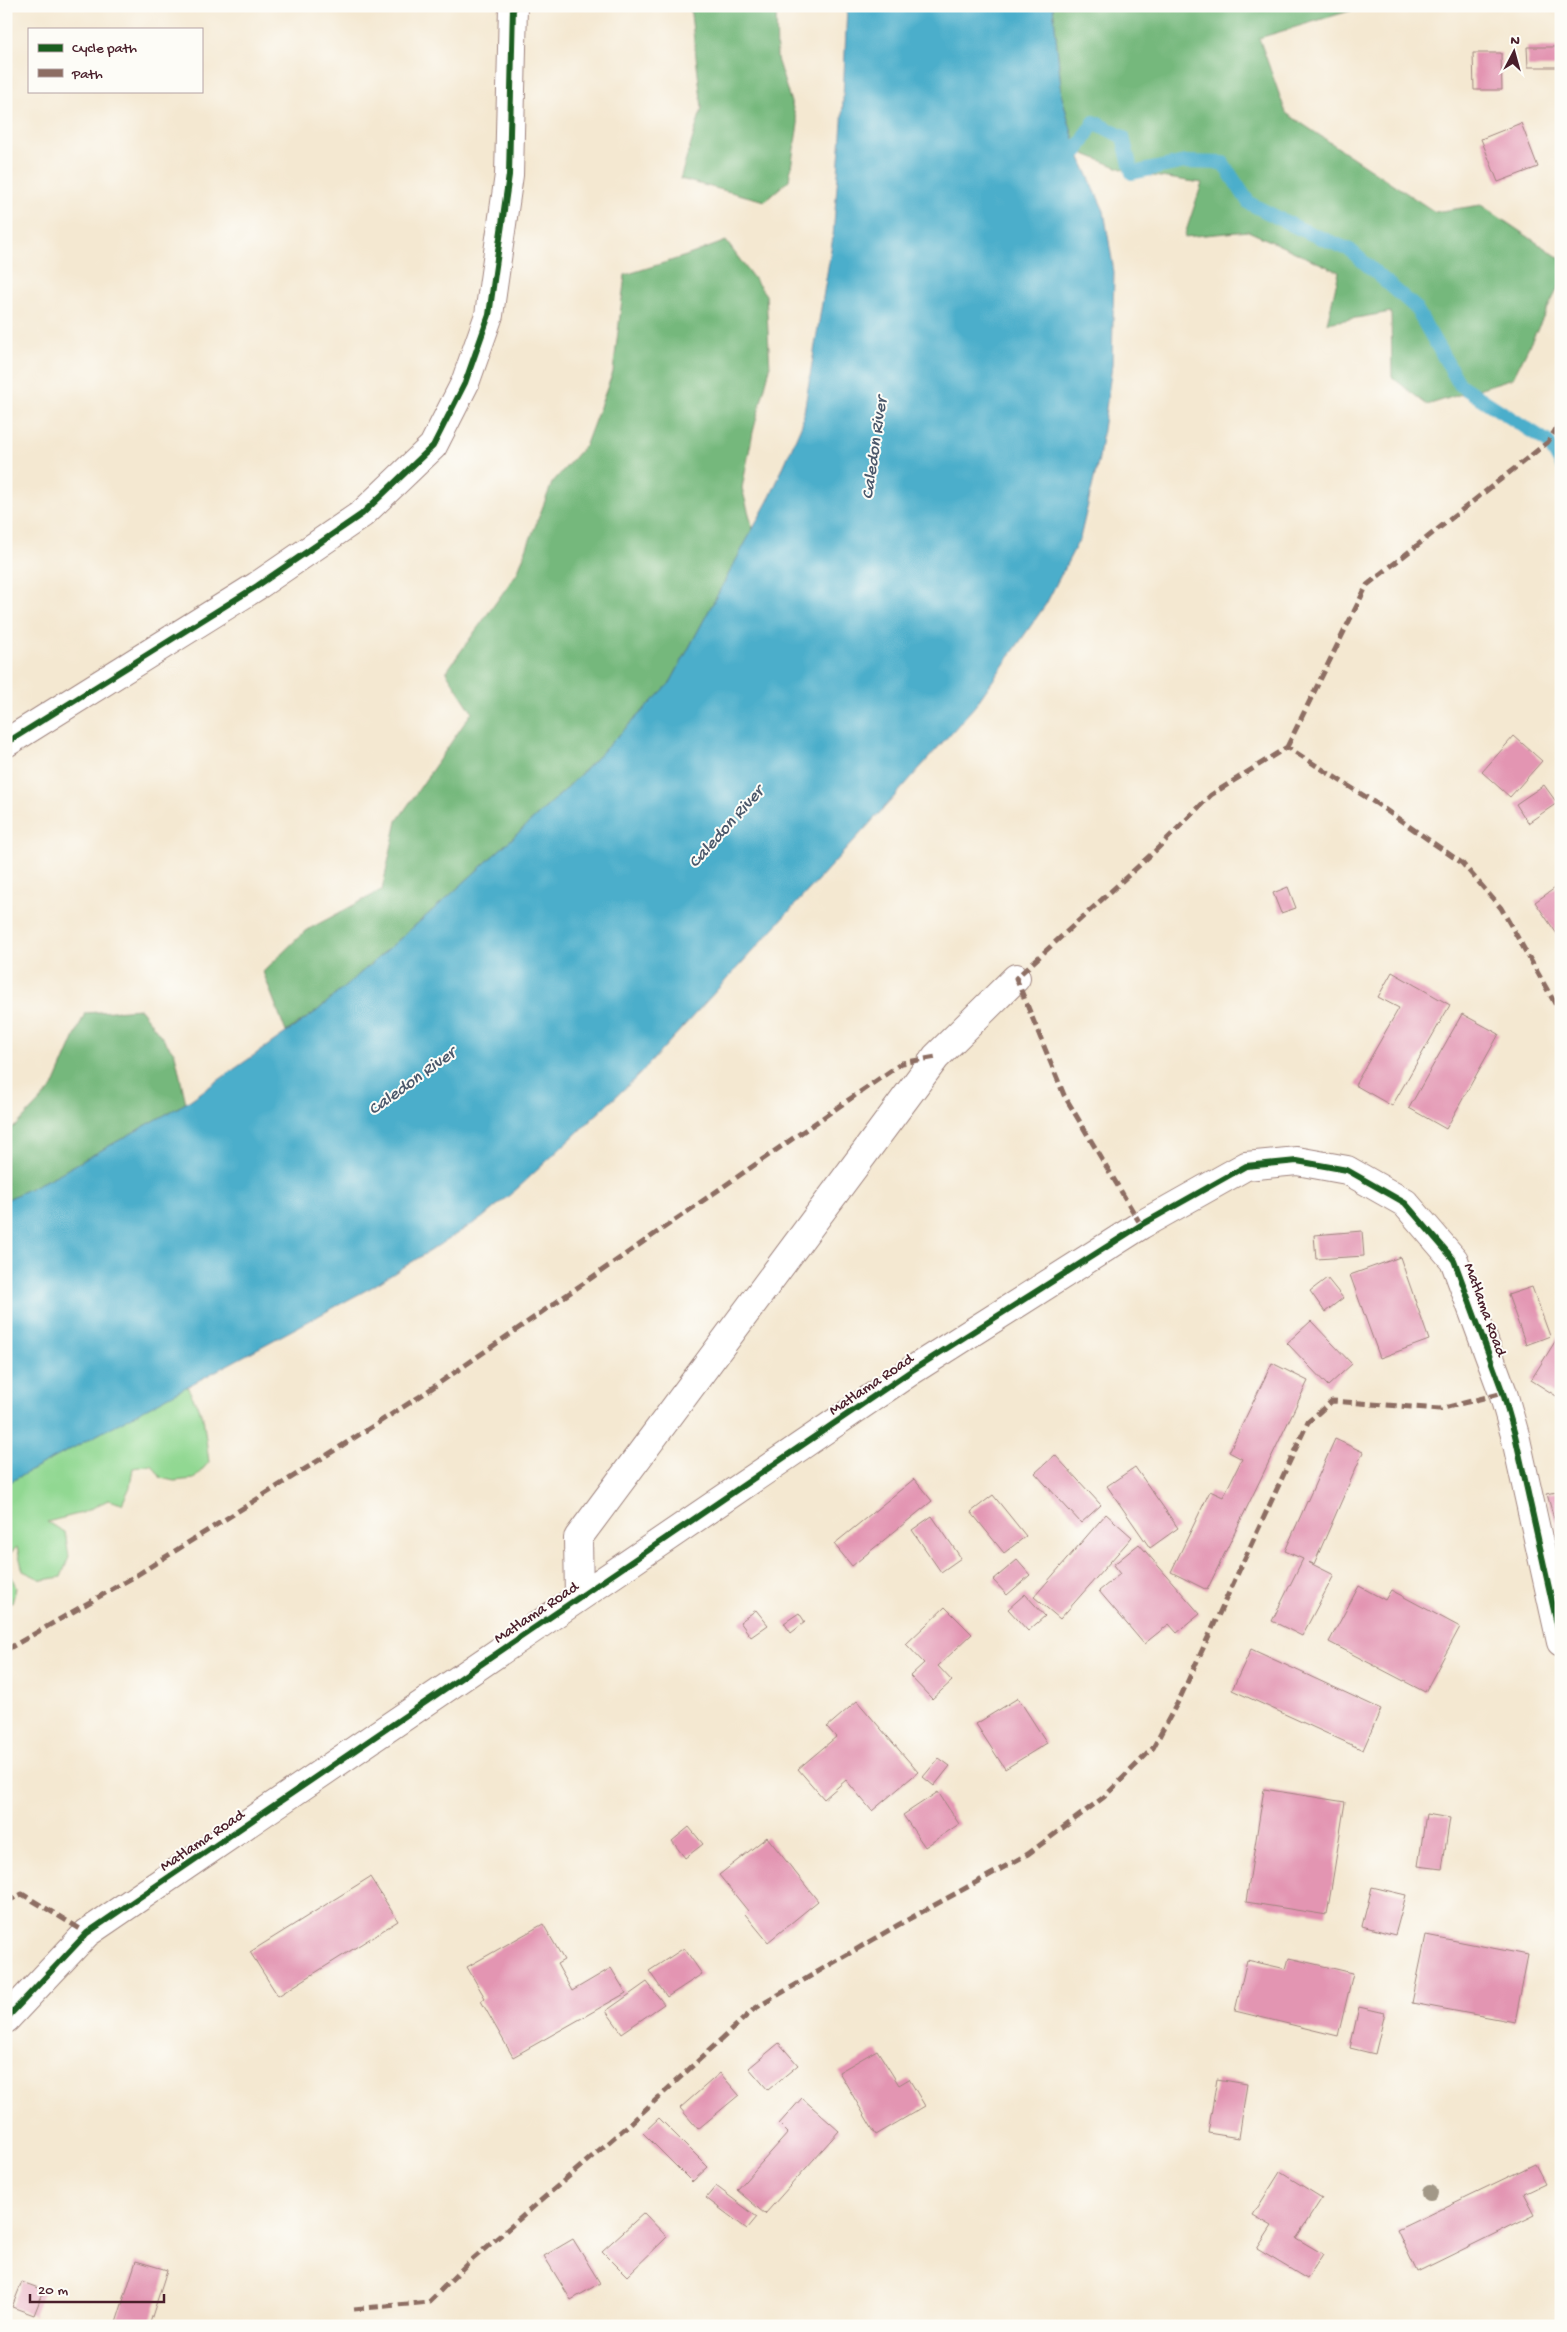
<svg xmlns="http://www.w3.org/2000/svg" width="1567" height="2332" viewBox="0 0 1567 2332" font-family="'Gochi Hand',sans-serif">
<rect width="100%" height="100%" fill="#fdfcf7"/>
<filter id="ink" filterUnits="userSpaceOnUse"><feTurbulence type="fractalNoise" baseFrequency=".02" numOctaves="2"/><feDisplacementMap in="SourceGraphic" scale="10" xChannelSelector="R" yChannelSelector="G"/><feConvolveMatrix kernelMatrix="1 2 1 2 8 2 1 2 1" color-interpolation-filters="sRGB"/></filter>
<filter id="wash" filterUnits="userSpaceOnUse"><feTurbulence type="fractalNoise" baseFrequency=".0096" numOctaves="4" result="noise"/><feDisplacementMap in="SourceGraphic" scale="20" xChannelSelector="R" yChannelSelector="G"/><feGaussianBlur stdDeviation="1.12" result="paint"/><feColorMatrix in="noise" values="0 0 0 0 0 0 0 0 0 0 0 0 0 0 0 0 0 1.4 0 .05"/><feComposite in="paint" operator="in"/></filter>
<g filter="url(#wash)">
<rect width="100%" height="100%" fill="#f4e8d1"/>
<!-- green -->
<path fill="#91d892" stroke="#6e7c5e" d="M187 1386 203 1417 209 1462 194 1479 174 1481 161 1478 152 1465 133 1468 130 1487 122 1504 108 1500 82 1513 47 1522 65 1532 69 1557 61 1577 42 1580 23 1571 17 1547 7 1556 8 1566 16 1588 12 1603 6 1602V1484Z"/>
<!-- forest -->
<path fill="#74b87c" stroke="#5f6c54" d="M690 6H776L777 59 798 124 789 180 765 201 680 179 702 108Z
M1053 6H1366L1259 38 1286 113 1435 212 1481 205 1561 259V282L1513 378 1427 405 1392 377 1391 312 1327 323 1339 272 1248 231 1184 237 1202 183 1132 173 1077 151 1062 97Z
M726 241 766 295 770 368 753 432 742 488 753 529 670 683 563 792 449 896 317 1011 286 1032 263 972 305 931 382 890 397 821 472 712 446 672 517 573 552 483 586 444 613 372 625 275 686 256Z
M140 1009 175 1054 186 1103 57 1175 6 1200V1129L16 1126 53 1087 85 1013Z"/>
<!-- water -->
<path fill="#4caecb" stroke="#4b667b" d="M847 6H1053L1062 97 1077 151 1104 211 1114 272 1112 366 1099 458 1080 538 1046 604 975 706 895 796 638 1076 518 1188 482 1218 372 1287 6 1484V1200L57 1175 186 1103 317 1011 449 896 563 792 670 683 771 495 802 424 833 237 842 122Z"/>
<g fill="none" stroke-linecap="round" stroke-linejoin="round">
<!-- stream -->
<path stroke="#4caecb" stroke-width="14" d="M1063 139 1077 151 1094 122 1123 137 1132 173 1185 162 1223 163 1249 203 1300 229 1350 250 1415 307 1460 385 1548 442 1561 464"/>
</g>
<g id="blocks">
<!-- building -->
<path fill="#e395b2" d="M1527 47H1561V67H1528Z
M1473 53H1501L1502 90H1474Z
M1521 123 1538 167 1498 182 1481 139Z
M1514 736 1542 761 1510 797 1482 772Z
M1544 785 1557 803 1528 823 1516 804Z
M1561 884V932L1557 934 1535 902Z
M1288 887 1296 908 1281 913 1273 893Z
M1392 972 1450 1005 1392 1106 1355 1085 1399 1008 1378 997Z
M1462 1014 1499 1034 1446 1129 1409 1108Z
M1362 1231 1364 1256 1316 1259 1314 1235Z
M1400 1257 1429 1340 1380 1358 1350 1275Z
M1327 1278 1343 1298 1325 1312 1310 1291Z
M1532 1287 1550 1336 1526 1345 1508 1295Z
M1311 1321 1352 1364 1328 1386 1287 1343Z
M1561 1332V1399L1531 1380Z
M1272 1363 1308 1381 1207 1590 1171 1572 1210 1491 1223 1497 1242 1459 1229 1452Z
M1335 1439 1363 1452 1314 1564 1308 1562 1334 1575 1302 1636 1272 1621 1303 1559 1285 1551Z
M1055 1455 1101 1505 1081 1523 1035 1473Z
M1135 1467 1178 1528 1150 1548 1107 1486Z
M914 1479 932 1501 852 1566 834 1544Z
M1561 1491V1539H1560L1547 1494Z
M993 1495 1026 1536 1004 1553 971 1512Z
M1106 1514 1132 1537 1060 1619 1034 1597Z
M932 1516 961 1558 941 1572 912 1530Z
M1139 1544 1200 1614 1177 1633 1169 1624 1144 1644 1099 1591 1120 1574 1113 1565Z
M1017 1560 1030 1575 1007 1595 993 1580Z
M1359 1586 1385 1600 1391 1590 1460 1627 1425 1692 1329 1642Z
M1025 1594 1045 1616 1028 1631 1008 1609Z
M945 1607 972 1634 938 1666 952 1681 932 1699 910 1676 924 1663 906 1644Z
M756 1610 768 1625 751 1637 740 1622Z
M799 1613 805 1622 791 1633 784 1623Z
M1251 1649 1381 1709 1363 1750 1232 1690Z
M1018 1698 1047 1743 1005 1769 976 1724Z
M857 1701 918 1772 872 1811 846 1780 824 1799 798 1769 836 1737 827 1727Z
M939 1758 950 1766 934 1786 923 1777Z
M1264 1789 1345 1802 1327 1915 1246 1902Z
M938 1792 959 1824 925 1847 903 1815Z
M1426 1814 1450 1818 1442 1869 1418 1866Z
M689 1827 703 1844 685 1858 672 1841Z
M767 1837 818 1901 768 1942 745 1914 748 1911 719 1875Z
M370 1877 398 1921 278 1996 250 1952Z
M1372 1887 1406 1895 1395 1935 1362 1926Z
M543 1924 564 1960 557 1964 572 1991 611 1968 626 1993 513 2057 481 2001 485 1998 467 1967Z
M1426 1935 1528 1955 1515 2022 1412 2003Z
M684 1948 702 1974 667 1997 649 1971Z
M1289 1958 1353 1973 1338 2036 1235 2011 1247 1960 1286 1969Z
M647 1982 664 2004 622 2033 606 2011Z
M1359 2007 1385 2013 1375 2054 1350 2048Z
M779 2043 798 2065 768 2090 749 2068Z
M877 2050 899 2085 909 2079 925 2106 876 2135 839 2072Z
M720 2073 739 2095 698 2129 680 2108Z
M1217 2079 1247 2084 1239 2138 1208 2133Z
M802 2098 839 2131 765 2214 737 2190 788 2133 779 2124Z
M659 2118 708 2167 692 2182 643 2133Z
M1535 2164 1545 2183 1524 2193 1535 2214 1417 2272 1397 2230Z
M1280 2172 1322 2198 1296 2238 1323 2254 1307 2279 1257 2249 1272 2226 1253 2215Z
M716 2186 757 2217 747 2229 706 2198Z
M644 2213 667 2237 627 2276 602 2251Z
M573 2239 600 2283 571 2300 544 2256Z
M136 2261 167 2270 149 2326H115Z
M22 2282 44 2290 34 2315 12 2307Z"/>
</g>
</g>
<g filter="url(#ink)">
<use href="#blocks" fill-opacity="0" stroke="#9f847e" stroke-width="1"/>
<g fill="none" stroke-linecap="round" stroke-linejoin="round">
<!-- minor casing -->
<g stroke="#9f847e" stroke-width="30">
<path id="minor" d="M6 743 257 586 362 514 433 446 465 383 489 315 509 175 513 6
M579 1597 578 1538 936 1057 1016 978
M6 2019 87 1933 911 1371 1141 1225 1246 1166 1297 1161 1347 1170 1405 1203 1454 1260 1503 1393 1515 1435 1561 1642"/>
</g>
<!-- minor -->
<use href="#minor" stroke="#fff" stroke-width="28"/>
<!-- quiet -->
<path stroke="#8d6e63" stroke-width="5" stroke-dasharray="10 5" stroke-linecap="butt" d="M1287 747 1367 585 1548 442 1561 421
M1141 1225 1064 1095 1016 978 1155 851 1211 795 1287 747 1377 804 1462 863 1501 908 1561 1014
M6 1650 137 1575 422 1395 902 1063 936 1057
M6 1902 22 1894 87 1933
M354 2309 429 2302 466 2265 632 2122 754 2009 898 1925 1028 1854 1104 1797 1153 1748 1180 1698 1308 1422 1332 1401 1440 1409 1503 1393"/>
<!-- cycleway casing -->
<g stroke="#fdfcf7" stroke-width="9">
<path id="cycleway" d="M6 743 257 586 362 514 433 446 465 383 489 315 509 175 513 6
M6 2019 87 1933 911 1371 1141 1225 1246 1166 1297 1161 1347 1170 1405 1203 1454 1260 1503 1393 1515 1435 1561 1642"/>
</g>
<!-- cycleway -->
<use href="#cycleway" stroke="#1b5e20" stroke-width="6"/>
</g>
<!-- trees -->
<circle fill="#a29887" cx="1430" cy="2193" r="8"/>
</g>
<g text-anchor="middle" stroke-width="4" stroke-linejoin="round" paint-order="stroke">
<!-- street labels -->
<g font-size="16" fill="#4a1f2b" stroke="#fdfcf7">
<text transform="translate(1487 1309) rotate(70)" y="6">Matlama Road</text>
<text transform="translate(870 1383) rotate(-34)" y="6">Matlama Road</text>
<text transform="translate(535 1611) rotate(-34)" y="6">Matlama Road</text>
<text transform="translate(201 1839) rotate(-34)" y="6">Matlama Road</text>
</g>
<!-- water labels -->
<g font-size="18" font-style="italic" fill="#4b586b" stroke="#fdfcf7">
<text transform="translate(873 448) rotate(-82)" y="6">Caledon River</text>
<text transform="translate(725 826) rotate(-48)" y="6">Caledon River</text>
<text transform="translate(411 1080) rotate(-36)" y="6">Caledon River</text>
</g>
</g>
<!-- margin -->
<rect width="1567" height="2332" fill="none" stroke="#fdfcf7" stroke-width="25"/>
<!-- legend -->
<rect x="28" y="28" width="175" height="65" fill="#fdfcf7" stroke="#b5a4a5"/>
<rect x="38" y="44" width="25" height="8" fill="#1b5e20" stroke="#b5a4a5"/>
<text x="72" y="52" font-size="15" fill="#4a1f2b">Cycle path</text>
<rect x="38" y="69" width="25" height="8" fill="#8d6e63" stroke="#b5a4a5"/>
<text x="72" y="78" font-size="15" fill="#4a1f2b">Path</text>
<!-- north arrow -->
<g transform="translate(1514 52) rotate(6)" stroke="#fdfcf7" stroke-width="4" paint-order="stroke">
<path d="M0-4L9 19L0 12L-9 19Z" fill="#4a1f2b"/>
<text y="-8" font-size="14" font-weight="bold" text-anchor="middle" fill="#4a1f2b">N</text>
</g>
<!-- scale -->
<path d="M30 2294v8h134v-8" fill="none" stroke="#4a1f2b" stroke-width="2.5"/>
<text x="38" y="2294" font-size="15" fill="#4a1f2b" stroke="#fdfcf7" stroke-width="4" paint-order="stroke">20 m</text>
</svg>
